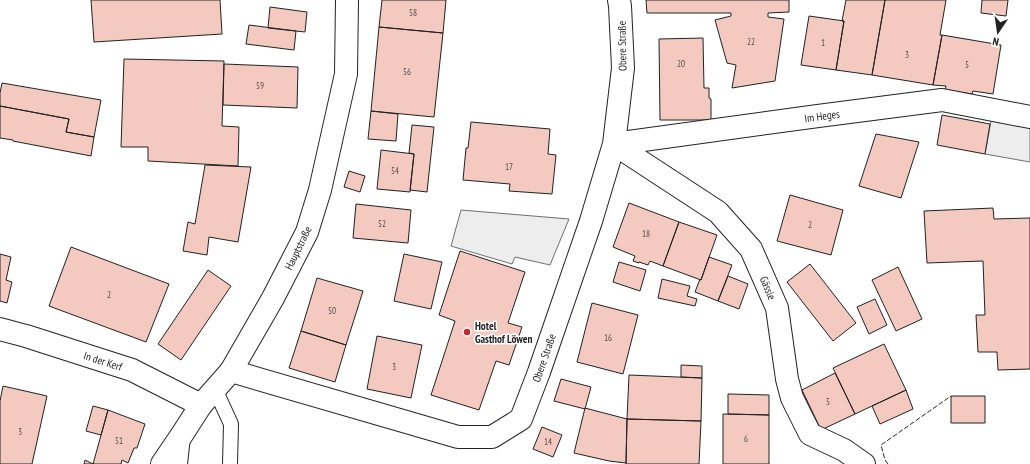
<svg xmlns="http://www.w3.org/2000/svg" width="1030" height="464" viewBox="0 0 1030 464" font-family="'PT Sans Narrow',sans-serif">
<rect width="100%" height="100%" fill="#fff"/>
<!-- parking -->
<path fill="#ededed" stroke="#6f6f6f" d="M993 110 1030 117V162L985 154Z
M461 210 569 219 550 265 515 257 512 264 451 246Z"/>
<!-- building -->
<path fill="#f3c9c0" stroke="#222" d="M91 0H220L222 34 94 42Z
M382 0H446L443 33 379 27Z
M646 0H789V12L768 13V17L784 19 775 81 732 88 736 65 727 63 715 20 731 16V13H647Z
M846 0H885L872 75 836 70 844 21H842Z
M885 0H946L940 35H942L933 85 872 75Z
M982 0H1008L1006 16 981 13Z
M270 7 307 12 305 32 268 28Z
M809 16 844 21 836 70 801 65Z
M249 25 296 31 294 50 246 44Z
M379 27 443 33 434 117 371 111Z
M942 35 1001 45 993 94 973 91 972 94 945 90 946 86 933 85Z
M703 38 704 88H709V98L711 99V120H660L659 39Z
M124 59 224 61 222 126 239 127 238 166 148 161V147H121Z
M224 64 298 67 297 108 223 105Z
M2 83 101 100 94 137 66 132 69 119 0 106V93Z
M0 106 69 119 66 132 94 137 91 156 13 141V140L0 138Z
M371 111 398 114 396 141 368 139Z
M942 115 990 124 985 154 937 145Z
M471 122 550 129 548 154 556 155 552 194 509 191 510 184 463 180 466 148H468Z
M412 125 434 127 427 192 410 190 414 154 409 153Z
M876 134 919 142 901 198 859 186Z
M381 150 414 154 410 192 377 189Z
M205 165 251 167 238 242 209 237 207 255 183 251 188 222 195 224Z
M349 171 365 176 360 192 344 187Z
M790 195 843 210 831 255 777 241Z
M629 203 679 222 663 266 650 261 648 265 639 262V263L633 261 635 256 613 247Z
M356 204 411 210 408 243 353 238Z
M993 208 994 219 1030 218V369L998 370 997 352H978L976 315H985L983 261 927 263 924 211Z
M679 222 717 235 701 280 663 266Z
M71 247 169 284 146 342 49 306Z
M460 251 525 272 508 323 522 327 509 365 496 361 479 410 431 395 455 321 439 315Z
M0 254 11 257 6 280 12 282 7 303 0 301Z
M404 254 442 262 431 309 394 301Z
M709 257 732 265 718 301 695 292 700 279 701 280Z
M619 262 646 270 640 291 613 282Z
M810 264 856 323 833 341 787 282Z
M898 267 922 319 896 331 872 280Z
M208 270 231 286 181 360 158 344Z
M728 276 748 284 739 309 718 301Z
M317 278 363 291 346 345 301 331Z
M662 279 690 286 687 296 697 299 695 306 658 298Z
M875 299 887 325 869 334 857 307Z
M592 303 638 315 623 374 577 362Z
M301 331 346 345 335 382 289 368Z
M377 336 422 345 411 398 367 389Z
M884 344 906 390 855 414 833 368Z
M681 365 702 366V378L681 377Z
M835 373 855 414 821 430 802 390Z
M629 375 702 378 701 421 627 419Z
M561 379 591 387 585 409 554 401Z
M3 386 47 396 32 464H0V401Z
M906 390 913 409 880 424 872 406Z
M728 394 769 395V415L728 414Z
M951 396H985V423H951Z
M93 406 108 410 101 435 86 431Z
M585 408 627 419 626 463 609 461 574 453Z
M108 410 145 424 137 448H134L128 463 122 460 121 464H93Z
M723 414 769 415V464H723Z
M627 419 701 421 699 464H626Z
M542 427 562 435 553 457 533 449Z
M85 460 93 464H94H84Z"/>
<g fill="none" stroke-linecap="round" stroke-linejoin="round">
<!-- service casing -->
<g stroke="#222" stroke-width="16">
<path id="service" d="M215 389 231 424 230 464
M180 464 183 437"/>
</g>
<!-- minor casing -->
<g stroke="#222" stroke-width="24">
<path id="minor" d="M614 144 718 212 751 249 777 308 787 379 792 398 810 434 844 450 864 464
M614 144 818 116 942 100 1030 117
M0 329 26 336 132 370 201 405
M231 371 458 437H492L521 419 539 372 591 221 614 144 623 68 620 6 619 0"/>
</g>
<!-- tertiary casing -->
<g stroke="#222" stroke-width="24">
<path id="tertiary" d="M162 464 183 433 201 405 231 371 273 298 307 232 320 190 346 74 347 0"/>
</g>
<!-- service -->
<use href="#service" stroke="#fff" stroke-width="14"/>
<!-- minor -->
<use href="#minor" stroke="#fff" stroke-width="22"/>
<!-- tertiary -->
<use href="#tertiary" stroke="#fff" stroke-width="22"/>
<!-- fence -->
<path stroke="#222" stroke-width="1" stroke-dasharray="5 2" stroke-linecap="butt" d="M888 464 885 460 881 445 951 396"/>
</g>
<!-- markers -->
<circle fill="#c62828" stroke="#fff" stroke-width="1.5" cx="467" cy="332" r="4"/>
<g text-anchor="middle" stroke-width="3" stroke-linejoin="round" paint-order="stroke">
<!-- number labels -->
<g font-size="9" fill="#564c4a">
<text x="413" y="16">58</text>
<text x="751" y="45">22</text>
<text x="823" y="46">1</text>
<text x="907" y="58">3</text>
<text x="681" y="67">20</text>
<text x="967" y="68">5</text>
<text x="407" y="75">56</text>
<text x="260" y="89">59</text>
<text x="509" y="170">17</text>
<text x="395" y="174">54</text>
<text x="382" y="227">52</text>
<text x="810" y="228">2</text>
<text x="646" y="237">18</text>
<text x="109" y="298">2</text>
<text x="332" y="314">50</text>
<text x="608" y="341">16</text>
<text x="394" y="370">3</text>
<text x="828" y="405">5</text>
<text x="20" y="435">3</text>
<text x="746" y="442">6</text>
<text x="119" y="444">51</text>
<text x="548" y="445">14</text>
</g>
<!-- street labels -->
<g font-size="11" fill="#222" stroke="#fff">
<text transform="translate(622 46) rotate(-91)" y="4">Obere Straße</text>
<text transform="translate(822 116) rotate(-8)" y="4">Im Heges</text>
<text transform="translate(298 248) rotate(-64)" y="4">Hauptstraße</text>
<text transform="translate(768 288) rotate(67)" y="4">Gässle</text>
<text transform="translate(544 358) rotate(-71)" y="4">Obere Straße</text>
<text transform="translate(103 361) rotate(18)" y="4">In der Kerf</text>
</g>
<!-- poi labels -->
<g font-size="11" font-weight="bold" fill="#222" stroke="#fff" text-anchor="start">
<text x="475" y="330">Hotel<tspan x="475" dy="13">Gasthof Löwen</tspan></text>
</g>
</g>
<!-- north arrow -->
<g transform="translate(998 32) rotate(193)" stroke="#ffffff" stroke-width="3" paint-order="stroke">
<path d="M0-3L7 15L0 10L-7 15Z" fill="#222222"/>
<text y="-6" font-size="11" font-weight="bold" text-anchor="middle" fill="#222222">N</text>
</g>
</svg>
